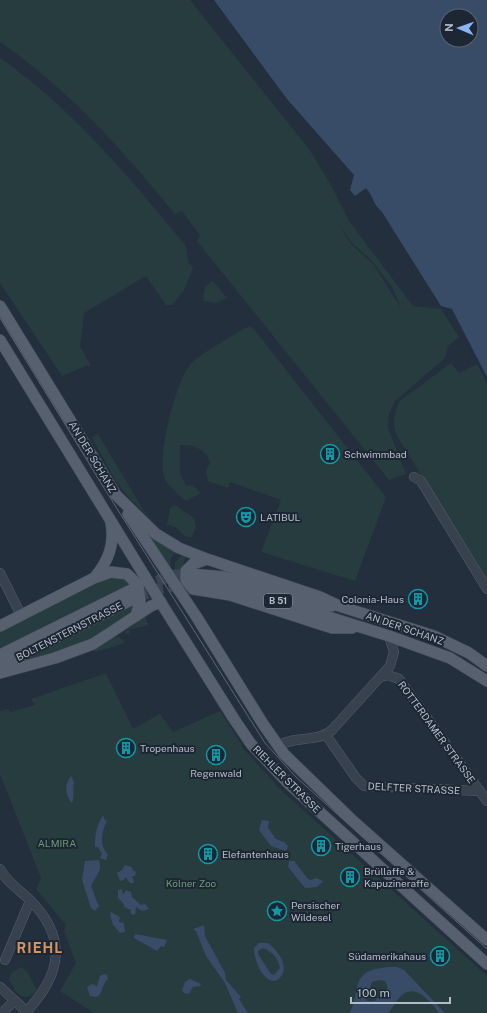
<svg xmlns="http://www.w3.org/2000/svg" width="487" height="1013" viewBox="0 0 487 1013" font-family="'Public Sans',sans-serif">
<rect width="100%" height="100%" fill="#242f3e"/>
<!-- green -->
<path fill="#263c3f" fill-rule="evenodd" d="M0 0H190L309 149 331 185 349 221 413 306 441 309 459 337 448 346 445 358 395 401 389 414 388 428 406 474 389 480 197 241 200 235 182 211 175 214C123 150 68 89 0 42ZM338 223 352 243 372 261 392 287 401 308 373 264 351 244Z
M0 58C73 109 130 178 186 246L188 261 193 268 184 290 172 305H166L146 276 84 313 80 347 91 366H86L62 376 0 283Z
M213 281 227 298 216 303 203 301 205 286Z
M250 327 253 328 386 497 355 581 261 552 281 500 230 482 228 488 208 481 206 471 210 463C206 449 194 445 180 445V473L186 486 192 485 201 493 186 501C178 494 167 486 164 476 157 456 176 381 190 365 200 353 229 339 243 329Z
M451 363 459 373 477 364 487 384V582L396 434C392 421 394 413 400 401Z
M98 434 144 511 158 526 130 499 116 481 92 438Z
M175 505 194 518 196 527 191 538C180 536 179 525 167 525L170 508Z
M140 525 176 551 171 558 170 572Z
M182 554 186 556 182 569 175 570V563Z
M123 575 133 585 0 651V630L103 577Z
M136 602 131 613 88 644 3 668Z
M145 616 148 625 129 630 130 635 124 633Z
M119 636 125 643 95 652 94 650 115 637Z
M106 673 133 729 160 714 173 732 220 711 242 745 241 746 280 789 487 976V1013H94L60 991 76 963 64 931 66 925 36 889 41 878 0 774V711L9 709 10 712 35 705 31 699Z
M21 967 27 971 37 990 28 997 21 996 14 990V988L9 979 11 973Z"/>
<!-- water -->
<path fill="#394c67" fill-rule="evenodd" d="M214 0H487V377L452 309 441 306 382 212C372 203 374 197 366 188L355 196 350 190 354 175 287 99ZM447 16H471V40H447Z
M71 776 74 782C72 789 75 794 72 803 65 795 64 785 71 776Z
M104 816V819L107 821C101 832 99 845 108 855L106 860 100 858 102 854 98 847H95C95 835 96 827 102 817Z
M262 820 269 821 268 828 276 839 284 842 288 846 286 851 271 846 259 830Z
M99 860C103 871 95 877 91 886 95 894 95 900 100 907H98L95 911 91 908 82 880 85 861Z
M289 861H294L308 879 311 880 316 878 323 881 317 887 305 888 288 867Z
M125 865 132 867V869L136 872 135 876H132L134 882 131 884 125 877 124 880 120 881 117 873 122 870Z
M122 889 123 895 126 890 131 892 132 897 141 905 145 904 149 909 142 911 136 907 135 915 131 914V910L124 907V904L118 898V890Z
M111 912 120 917 119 922 124 923 125 932 120 933 113 925 110 914Z
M204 925 205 936 225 973 226 980 241 997 239 999 248 1013H238L225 983 206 956 196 931 193 929Z
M135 934 167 940 164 947 161 946 157 951 134 938Z
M259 943H268C280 952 293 972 275 981 261 981 254 958 254 948ZM263 948C272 951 279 959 280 968L274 975 271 974 258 954V951Z
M388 967H397L404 970 445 1013H439C432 1002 415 983 402 995 396 1000 393 1008 388 1013H350C362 987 349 971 388 967ZM380 980 385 981C390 991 386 991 380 998H377L375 1001H367L366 1000 372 982Z
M104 974 107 975 108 979C101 985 104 992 97 997L90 996 87 987 92 984 97 986 100 976Z
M190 979 201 984 200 986 193 987 189 994 184 993 182 990 185 982Z"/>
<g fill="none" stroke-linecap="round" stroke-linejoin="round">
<!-- major-tunnel -->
<path stroke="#3a4453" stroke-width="11" stroke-dasharray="11 5.5" stroke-linecap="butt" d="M141 586 175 575 191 574
M137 597 159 589 192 582"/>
<!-- minor casing -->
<g stroke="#565f6c" stroke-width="10">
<path id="minor" d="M414 477 421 481 487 589
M0 573 21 615
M381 677 388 675 399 679 487 801
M326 735 356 778 364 786 480 791
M278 746C294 735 318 743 332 730L390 666 394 652 389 636
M0 869C7 882 19 890 30 900 69 939 61 976 25 1013
M5 960 30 901
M0 987 28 1013
M2 1013 14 1001"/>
</g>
<!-- major casing -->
<g stroke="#414a57" stroke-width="12">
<path id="major" d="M0 306 116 495 156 534 179 548 207 559 320 597 339 606 434 636 469 653 487 666
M0 340 163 606 234 719 251 744 289 784 487 964
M128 514 196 616 263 724 284 754 351 819 487 940
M207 559 193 564 186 571V580L193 589 230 595 332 628H352
M191 574 225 577 317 604 332 606
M95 577C108 561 115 545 111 523
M192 582 214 583 240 589 389 636 450 658 487 681
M0 626 94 578 111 572 127 574 138 585 140 601 136 616
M0 655 135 588
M0 666 137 597
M0 673 55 658 93 644 151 606 161 602"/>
</g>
<!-- minor -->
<use href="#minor" stroke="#38414e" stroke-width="9"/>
<!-- major -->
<use href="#major" stroke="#56606e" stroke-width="11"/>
<!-- tram -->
<path stroke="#5a6575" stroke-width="1" d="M0 318 104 488 265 743 296 777 487 949"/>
</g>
<!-- icons -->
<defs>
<g id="building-ring" transform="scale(1)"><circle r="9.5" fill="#1d2633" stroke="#0f9aa8" stroke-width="1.5"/><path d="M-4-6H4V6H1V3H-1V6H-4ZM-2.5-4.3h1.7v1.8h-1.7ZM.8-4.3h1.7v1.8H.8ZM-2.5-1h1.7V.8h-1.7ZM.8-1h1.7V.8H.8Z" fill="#0f9aa8"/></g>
<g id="theatre-ring" transform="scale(1)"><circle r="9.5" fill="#1d2633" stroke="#0f9aa8" stroke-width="1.5"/><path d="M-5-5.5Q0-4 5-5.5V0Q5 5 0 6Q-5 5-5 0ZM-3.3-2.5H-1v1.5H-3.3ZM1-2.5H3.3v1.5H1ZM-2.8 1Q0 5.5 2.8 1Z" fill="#0f9aa8"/></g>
<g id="sight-ring" transform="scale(1)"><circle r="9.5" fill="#1d2633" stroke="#0f9aa8" stroke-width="1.5"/><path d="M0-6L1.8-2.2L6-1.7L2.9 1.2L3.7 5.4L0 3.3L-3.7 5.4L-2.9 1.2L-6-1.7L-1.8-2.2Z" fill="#0f9aa8"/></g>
</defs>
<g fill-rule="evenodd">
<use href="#building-ring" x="330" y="454"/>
<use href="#theatre-ring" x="246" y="517"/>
<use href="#building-ring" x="418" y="599"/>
<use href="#building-ring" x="126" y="748"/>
<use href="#building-ring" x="216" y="755"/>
<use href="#building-ring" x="321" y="846"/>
<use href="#building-ring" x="208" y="854"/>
<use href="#building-ring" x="350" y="877"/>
<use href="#sight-ring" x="277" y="911"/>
<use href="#building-ring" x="440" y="956"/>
</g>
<g text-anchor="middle" stroke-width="4" stroke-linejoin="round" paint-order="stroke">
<!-- shield labels -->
<rect fill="#1d2633" stroke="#878f9c" stroke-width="1" x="264" y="594" width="28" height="14" rx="3"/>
<g font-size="9" font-weight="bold" fill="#b4bcc9">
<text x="278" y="604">B 51</text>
</g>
<!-- poi labels -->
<g font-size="10" fill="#b4bcc9" stroke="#1d2633" text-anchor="start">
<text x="344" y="458">Schwimmbad</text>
<text x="260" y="521">LATIBUL</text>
<text x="404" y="603" text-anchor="end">Colonia-Haus</text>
<text x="140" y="752">Tropenhaus</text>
<text x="216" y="777" text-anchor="middle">Regenwald</text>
<text x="335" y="850">Tigerhaus</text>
<text x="222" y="858">Elefantenhaus</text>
<text x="364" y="875">Brüllaffe &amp;<tspan x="364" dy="12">Kapuzineraffe</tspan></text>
<text x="291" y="909">Persischer<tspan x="291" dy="12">Wildesel</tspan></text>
<text x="426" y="960" text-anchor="end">Südamerikahaus</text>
</g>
<!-- street labels -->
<g font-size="10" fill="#b4bcc9" stroke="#1d2633">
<text transform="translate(93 457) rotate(59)" y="4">AN DER SCHANZ</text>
<text transform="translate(405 628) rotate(19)" y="4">AN DER SCHANZ</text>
<text transform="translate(69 631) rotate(-27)" y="4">BOLTENSTERNSTRASSE</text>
<text transform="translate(437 732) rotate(54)" y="4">ROTTERDAMER STRASSE</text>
<text transform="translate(287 779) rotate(45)" y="4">RIEHLER STRASSE</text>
<text transform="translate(414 788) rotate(3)" y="4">DELFTER STRASSE</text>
</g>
<!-- park labels -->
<g font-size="10" fill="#6b9a76" stroke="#1d2633">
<text x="57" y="847">ALMIRA</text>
<text x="191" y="887">Kölner Zoo</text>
</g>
<!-- district labels -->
<g font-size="14" font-weight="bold" letter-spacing="1" fill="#d59563" stroke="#1d2633">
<text x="40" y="953">RIEHL</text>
</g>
</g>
<!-- north arrow -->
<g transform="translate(459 28) rotate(272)"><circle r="19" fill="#1d2633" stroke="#59626f"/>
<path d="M0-3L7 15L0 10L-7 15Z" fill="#8ab4f8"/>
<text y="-6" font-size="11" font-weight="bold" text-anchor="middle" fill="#b4bcc9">N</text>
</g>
<!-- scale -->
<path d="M351 997v6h99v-6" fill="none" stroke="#b4bcc9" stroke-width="2"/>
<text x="357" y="997" font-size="12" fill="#b4bcc9" stroke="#1d2633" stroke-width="3" paint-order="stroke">100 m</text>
</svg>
